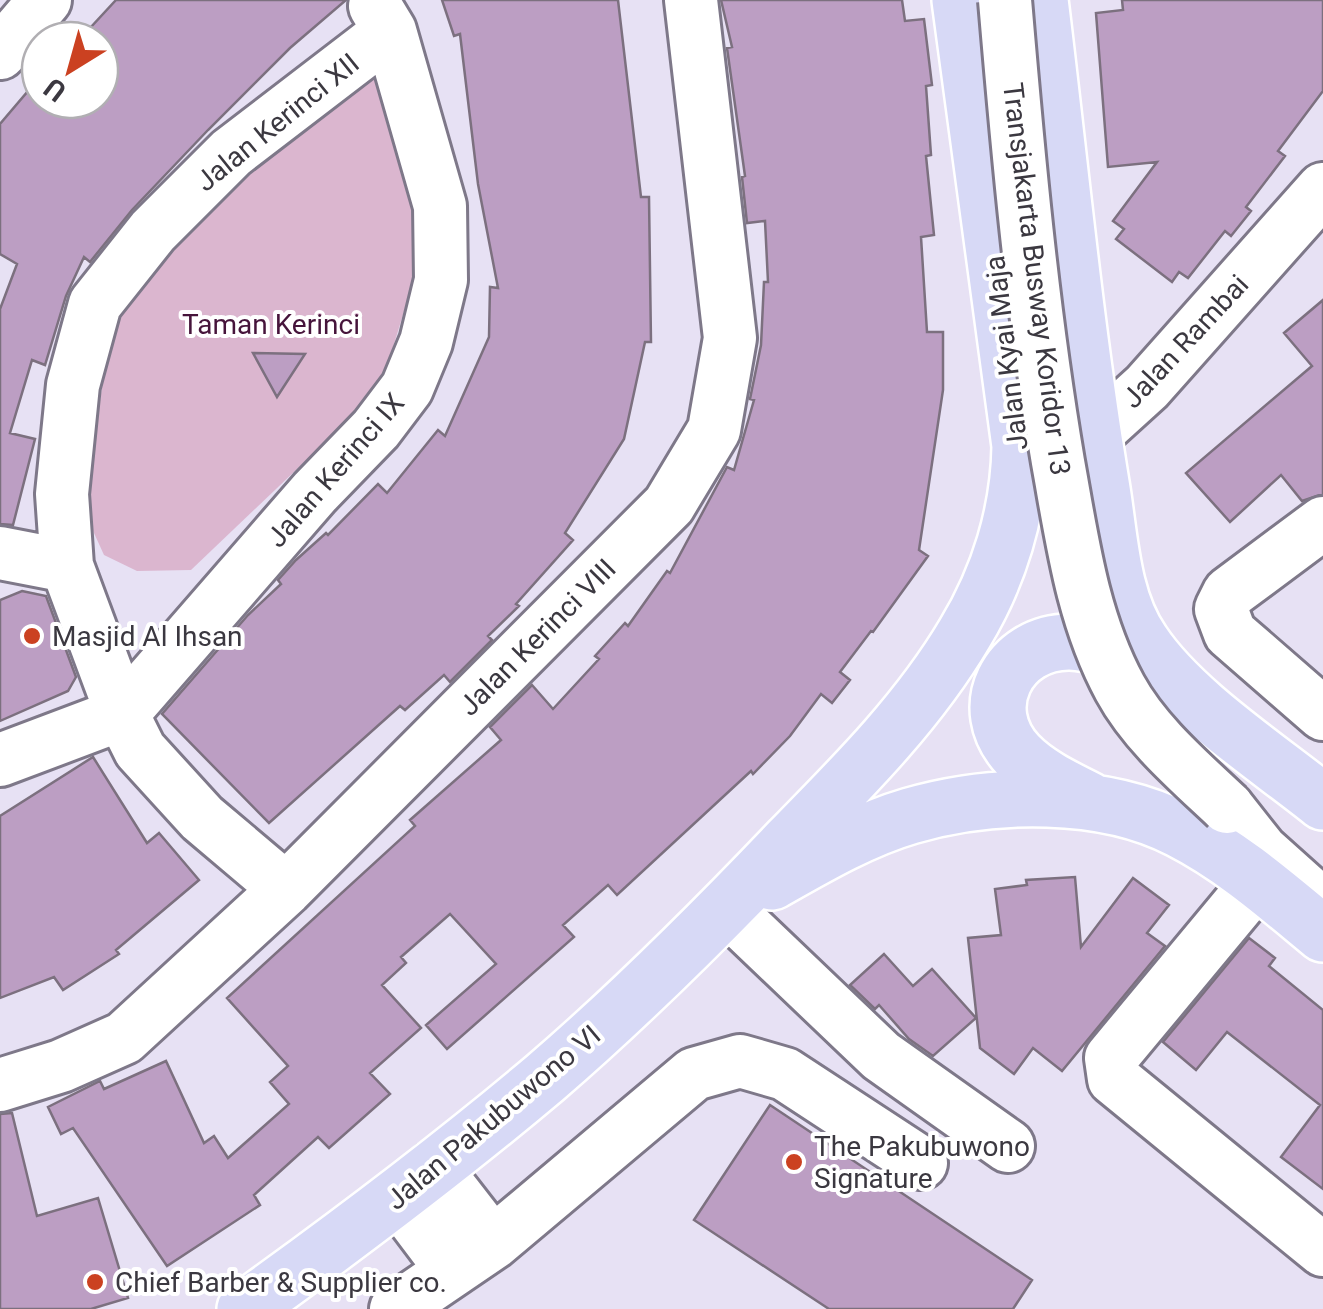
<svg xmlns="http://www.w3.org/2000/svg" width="1323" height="1309" viewBox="0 0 1323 1309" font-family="Roboto,sans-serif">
<rect width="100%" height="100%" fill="#e7e1f4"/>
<!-- green -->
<path fill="#dbb6cf" d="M377 75 433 216 380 390 191 570 137 571 104 555 84 511 113 311 251 170Z"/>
<!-- building -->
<path fill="#bc9ec3" stroke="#7c707f" stroke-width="2.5" d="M116 0H346L290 48 208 130 132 210 90 262 84 257 66 296 45 365 32 360 10 433 35 439 13 525 0 524V309L17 264 0 254V124L40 77V100H100V40H79Z
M442 0H618L641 197H649L651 342H645L624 439 565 533 573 540 516 604 519 606 488 636 492 640 450 682 444 675 405 710 400 706 269 823 162 714 248 615 281 584 278 580 296 560 326 533 328 535 378 484 387 493 438 430 445 436 489 337 490 287 498 288 478 184 460 34 454 36Z
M721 0H902L905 21 924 19 932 85 926 86 931 155 926 156 934 235 921 237 927 332H943V390L919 550 928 556 873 632 871 631 840 672 850 680 832 703 821 694 790 736 753 774 751 771 617 895 608 885 563 925 574 937 447 1049 426 1025 496 964 450 914 401 957 406 963 382 985 421 1028 370 1073 390 1094 329 1148 318 1137 254 1195 260 1205 167 1266 73 1128 61 1134 48 1107 100 1081 104 1089 166 1061 204 1143 214 1136 228 1158 289 1104 270 1082 288 1066 227 998 415 826 410 820 501 740 490 727 532 685 553 709 599 659 595 656 625 623 628 626 667 571 670 573 727 467 734 470 754 400 750 399 761 345 764 282H768L765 221 747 223 742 177 745 176 727 48 732 47Z
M1122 0H1323V91L1278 151 1285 156 1246 207 1251 211 1231 236 1225 231 1188 278 1179 272 1172 282 1116 239 1124 229 1113 221 1157 162 1108 167 1096 13 1123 10Z
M1323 300V494L1302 501 1281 475 1230 522 1186 473 1312 366 1284 333Z
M253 353 305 354 277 397Z
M22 591 46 596 76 677 68 691 0 721V600Z
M93 757 147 843 159 833 199 880 116 950 119 954 63 990 54 977 0 998V816Z
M1075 877 1081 947 1133 878 1169 905 1147 933 1165 946 1062 1071 1033 1048 1014 1074 980 1048 968 938 1001 935 995 889 1027 885 1026 880Z
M1249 938 1275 958 1269 966 1323 1010V1189L1281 1157 1320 1105 1227 1032 1196 1070 1163 1042Z
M884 954 913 986 932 969 976 1018 933 1056 909 1039 879 1005 875 1009 850 985Z
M770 1105 1032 1280 1013 1309H829L694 1220Z
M12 1113 37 1216 98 1198 128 1298 91 1309H0V1114Z"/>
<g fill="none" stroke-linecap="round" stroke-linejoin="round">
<!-- minor casing -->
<g stroke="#7e7889" stroke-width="58">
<path id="minor" d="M0 53 45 0
M1058 441 1093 436 1147 387 1323 189
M1323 523 1229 593 1221 609 1230 633 1323 714
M0 553 67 566
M0 760 122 714 315 492 376 429 407 388 426 342 441 280 440 206 390 31 375 6
M1227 807 1261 850 1310 894
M1258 881 1111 1058 1114 1079 1323 1250
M286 889 202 818 140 750 122 714 67 566 62 494 73 385 95 304 153 231 231 153 390 31
M726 908 881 1056 1008 1146
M0 1085 61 1066 124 1038 286 889 669 505 714 430 730 338 691 0
M434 1167 493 1243
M397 1197 452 1270
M396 1309 493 1243 694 1074 740 1061 785 1074 921 1163"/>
</g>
<!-- major casing -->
<g stroke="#fff" stroke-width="60">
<path id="major" d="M1040 0C1060 163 1075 327 1102 489 1110 539 1112 599 1142 642 1181 701 1267 757 1323 802
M1089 800C1065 788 1037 775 1018 755 974 708 1008 642 1069 642 1093 642 1121 655 1141 668
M772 882C816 857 862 830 910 816 992 792 1104 790 1180 830 1233 857 1278 897 1323 934
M245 1309C348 1235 449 1159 545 1078 631 1004 712 923 790 841 853 777 919 711 965 633 999 577 1019 512 1020 446L960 0"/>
</g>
<!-- minor -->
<use href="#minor" stroke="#fff" stroke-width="52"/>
<!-- major -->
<use href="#major" stroke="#d7d9f6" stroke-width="55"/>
<!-- minor-bridge casing -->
<g stroke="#7e7889" stroke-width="58" stroke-linecap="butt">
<path id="minor-bridge" d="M1005 0C1018 154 1032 309 1058 462 1072 539 1082 618 1120 688 1145 734 1190 772 1227 807"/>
</g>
<!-- minor-bridge -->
<use href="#minor-bridge" stroke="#fff" stroke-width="52"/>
</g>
<!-- markers -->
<g fill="#cb4121" stroke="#fff" stroke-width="4">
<circle cx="32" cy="636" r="10"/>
<circle cx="794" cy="1162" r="10"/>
<circle cx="95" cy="1282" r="10"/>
</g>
<g text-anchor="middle" stroke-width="8" stroke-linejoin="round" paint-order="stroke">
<!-- street labels -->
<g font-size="28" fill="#3b3840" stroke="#fff">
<text transform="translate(277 122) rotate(-39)" y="10">Jalan Kerinci XII</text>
<text transform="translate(1037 279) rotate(83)" y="10">Transjakarta Busway Koridor 13</text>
<text transform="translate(1185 341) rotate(-47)" y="10">Jalan Rambai</text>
<text transform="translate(1006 353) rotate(-97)" y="10">Jalan Kyai Maja</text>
<text transform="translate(335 470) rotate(-49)" y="10">Jalan Kerinci IX</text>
<text transform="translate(537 637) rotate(-45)" y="10">Jalan Kerinci VIII</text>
<text transform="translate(493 1117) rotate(-40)" y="10">Jalan Pakubuwono VI</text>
</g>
<!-- park labels -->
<g font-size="28" fill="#46143b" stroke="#fff">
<text x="271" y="334">Taman Kerinci</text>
</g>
<!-- poi labels -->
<g font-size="28" fill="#3b3840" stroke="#fff" text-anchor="start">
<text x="52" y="646">Masjid Al Ihsan</text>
<text x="814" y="1156">The Pakubuwono<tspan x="814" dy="32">Signature</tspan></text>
<text x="115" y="1292">Chief Barber &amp; Supplier co.</text>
</g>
</g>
<!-- north arrow -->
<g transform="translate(70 70) rotate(217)"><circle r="48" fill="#ffffff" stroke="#b1afb3" stroke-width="2.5"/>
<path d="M0-8L18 38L0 25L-18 38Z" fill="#cb4121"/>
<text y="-15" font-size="28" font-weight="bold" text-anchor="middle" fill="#3b3840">U</text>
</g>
</svg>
